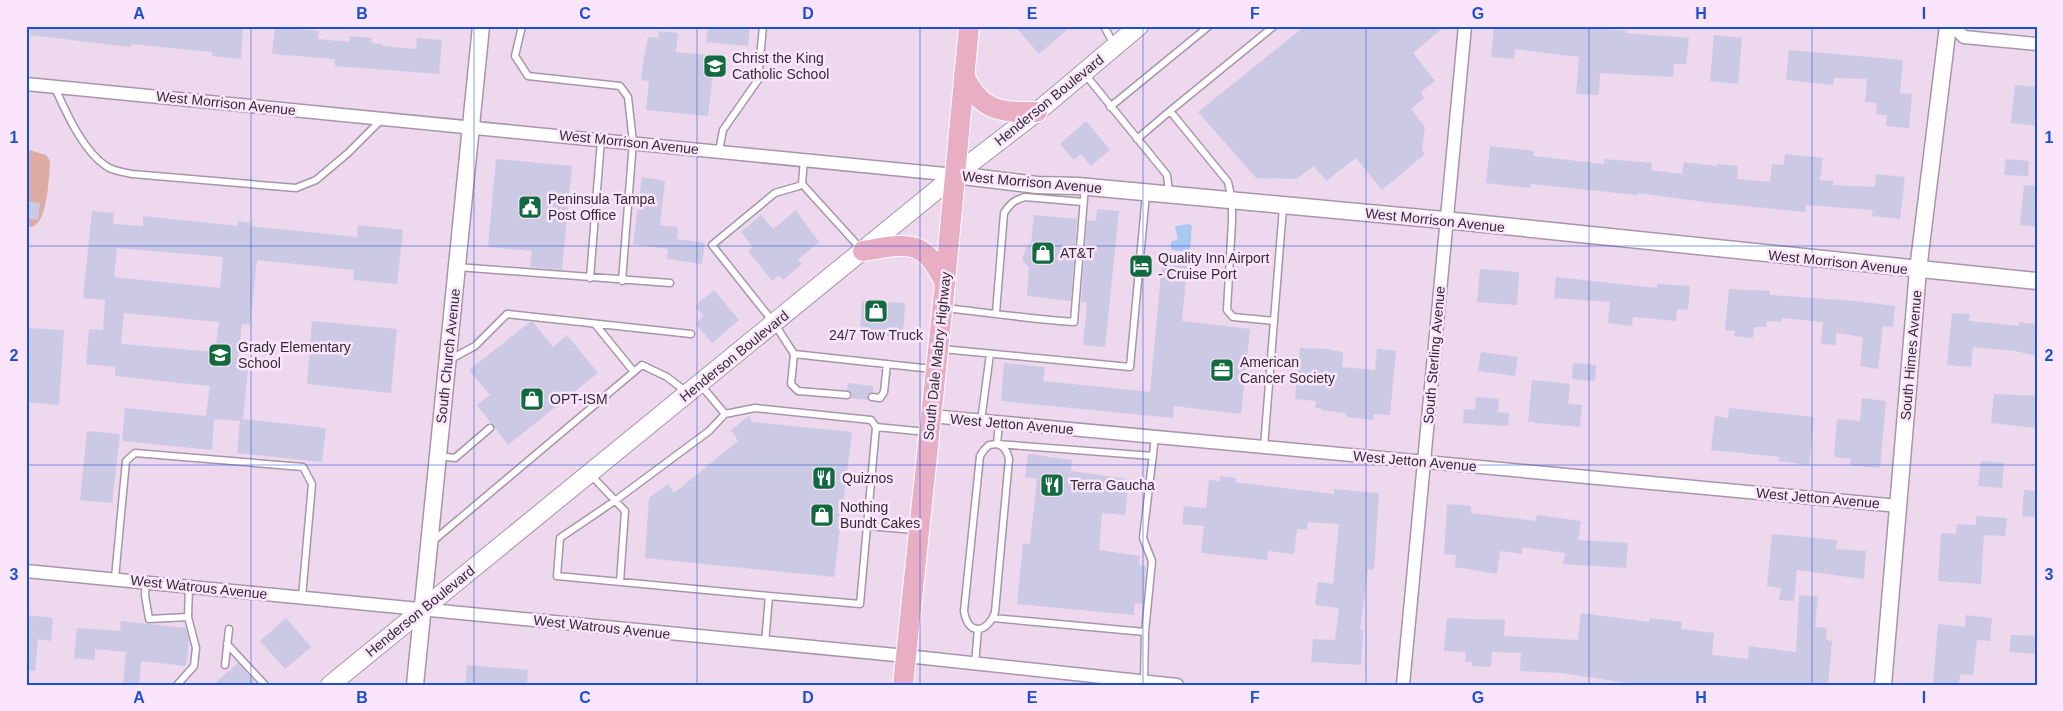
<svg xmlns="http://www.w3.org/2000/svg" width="2063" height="711" viewBox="0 0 2063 711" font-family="Helvetica,sans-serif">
<rect width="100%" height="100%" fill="#edd8ee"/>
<!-- green -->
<path fill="#dcaca3" d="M26 149 46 155 50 161C49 176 48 222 32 227L26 226Z"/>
<!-- water -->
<path fill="#a9c8f4" d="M1189 224 1192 226 1190 250 1187 252 1173 250 1171 248V242L1178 239 1175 226Z"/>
<!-- building -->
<path fill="#cbc9e3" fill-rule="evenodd" d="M30 26H243L241 59 212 56V52L131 44 130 47 30 35Z
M708 26H750L748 46 706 42Z
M1015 26H1071L1039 54Z
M1305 26H1445L1413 53 1435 81 1421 92 1424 98 1411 109 1425 127 1422 150 1425 154 1382 190 1356 158 1326 181 1314 166 1296 179 1256 178 1198 112Z
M1494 26H1573L1627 31 1626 33 1689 38 1686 64H1674L1673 77 1600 73 1599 95 1576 94 1579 57 1515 49 1514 59 1491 57Z
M275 27 319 31 318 39 349 42 350 36 372 38 371 43 383 44 382 46 416 49 417 38 442 40 439 74 335 66V59L272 54Z
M659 31 678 33 676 52 715 56 708 116 646 110 649 81 641 80 644 58 648 37 658 38Z
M1714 35 1742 38 1738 84 1710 81Z
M1789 50 1903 60 1900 93 1912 94 1909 128 1886 126 1887 115 1876 114 1877 103 1865 102 1867 79 1834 78 1833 85 1786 80Z
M2015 85 2037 87V126L2011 123Z
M1086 121 1110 150 1091 166 1081 154 1074 160 1060 144Z
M1490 146 1534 151 1533 156 1604 164V159L1652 163 1651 170 1682 174 1684 162 1717 166V164L1738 166 1737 179 1770 182 1772 164 1784 165 1785 154 1823 158 1820 180 1833 181V185L1875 187 1876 174 1905 177 1900 219 1872 216 1873 210 1806 205 1805 212 1713 203 1637 193V195L1531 184 1530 188 1486 183Z
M496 159 572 166 562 270 530 267 532 251 488 247Z
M2006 159 2029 161 2028 176 2004 175Z
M642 177 665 181 660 225 678 227 677 239 705 243 702 264 667 259 668 249 633 244Z
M2024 185 2037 186V227L2020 225Z
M26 201 40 203 38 220 26 218Z
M1097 209 1119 211 1105 347 1083 345 1087 303 1081 302 1087 220 1096 221Z
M796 210 819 242 798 260 802 264 783 280 779 275 772 281 748 251 753 247 741 232 761 215 773 229Z
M92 211 114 213 113 224 143 226V216L238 226V221L250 223V226L357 237 358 225 403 230 397 284 353 280 354 270 257 260 250 325 242 324 238 357 249 358 243 419 326 428 322 462 237 453 240 421 214 419 212 450 122 441 125 408 206 416 210 386 115 376V367L86 364 89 329 103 330 105 300 83 298ZM117 248 223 257 220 288 114 277ZM124 313 219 322 215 352 121 344Z
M1034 215 1077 219 1071 301 1027 296 1029 268 1023 261V256L1027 247 1031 244Z
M1163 253 1188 256 1182 321 1250 329 1241 414 1174 406 1173 418 1001 401 1004 363 1045 367 1043 381 1150 392Z
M1480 269 1519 272 1517 305 1477 302Z
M1556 277 1657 288V284L1690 286 1688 310 1677 309 1676 321 1633 317 1632 326 1608 323 1610 302 1554 298Z
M1729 289 1770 291V295L1855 301 1895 306 1893 327 1883 326 1878 369 1860 366 1863 337 1836 333V345L1821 344 1823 322 1782 318 1781 322 1767 321 1766 327H1754L1753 338 1734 336 1735 331 1725 330Z
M714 290 739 320 712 343 695 323 704 316 695 306Z
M862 301 905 303 903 337 860 334Z
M1952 313 1970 314 1969 321 2019 326V322L2037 324V356L2015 351 1973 347 1971 367 1947 365Z
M312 321 397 329 391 393 307 384Z
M530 322H533L553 347 567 335 598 373 508 445 477 405 490 395 469 370Z
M26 328 64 330 59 405 26 402Z
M1300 348 1330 349V350L1343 352 1342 367 1375 370 1377 349 1396 351 1390 415 1374 414 1373 420 1346 417V413L1321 410V408H1315L1316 401 1295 399Z
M1481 352 1518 357 1515 376 1478 371Z
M1573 363 1596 365 1595 381 1572 379Z
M1532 380 1570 384 1568 404 1582 405 1580 427 1528 422Z
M848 383 873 386V392L868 394V400L851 398 852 393 847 390Z
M1994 394 2037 396V428L1991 423Z
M1476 397 1499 399 1498 412 1509 413 1508 426 1463 423 1464 409 1475 410Z
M1862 398 1886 401 1880 468 1850 465 1851 459 1834 457 1837 419 1860 421Z
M1729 408 1814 417 1809 465 1779 461 1780 457 1711 450 1715 416 1728 418Z
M749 416 752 422 852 432 834 577 645 558 649 498 668 484 674 493 738 441 731 430Z
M87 431 120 434 112 503 80 500Z
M1028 454 1072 460 1071 471 1129 479 1125 515 1102 513 1099 550 1140 556 1139 565 1146 566 1143 604 1135 603 1134 615 1017 604 1023 543 1030 544 1037 479 1025 477Z
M1981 461 2004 463 2002 488 1978 486Z
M1220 476 1236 478 1235 482 1334 494V489L1379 493 1374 570 1368 569 1360 630H1363L1361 665 1311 662 1313 639 1335 640 1339 608 1315 605 1318 582 1333 584 1339 524 1308 522 1307 530 1297 529 1294 554 1268 551 1267 560 1201 553 1204 526 1182 524 1184 506 1206 508 1209 480 1220 481Z
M2024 490 2037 491V517L2022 516Z
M1447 504 1471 506V513L1536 521 1537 515 1581 521 1578 540 1628 543 1626 568 1563 564 1565 553 1523 547 1522 554 1500 551 1497 574 1455 567 1456 555 1444 554Z
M1976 516 2007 518 2005 536 1984 535 1981 584 1938 581 1941 533 1956 534 1957 524 1976 525Z
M1772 534 1837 540 1836 549 1866 551 1864 579 1797 570 1794 601 1779 600 1781 588 1767 586Z
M1799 595 1818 597 1815 627 1827 628 1826 640 1832 641 1828 685H1640L1562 673 1520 671 1521 653 1492 652 1491 667 1472 666V662H1465L1466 652 1444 651 1447 618 1505 620 1504 636 1578 640 1581 613 1649 622 1650 618 1682 622 1681 629 1714 633 1712 655 1748 659 1749 646 1796 652Z
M26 615 53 618 51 641 38 639 35 671H26Z
M1966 615 1992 618 1990 641 1977 640 1973 675 1960 674 1959 685 1933 684 1938 624 1965 627Z
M286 618 311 647 285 669 260 641Z
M121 621 186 628 189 640 186 666 141 661 139 685H123L126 652 95 649V660L74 658 77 628 120 631Z
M2011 635 2037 636V654L2009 652Z
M238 663 257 685H213Z
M467 665 528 670 527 685H465Z"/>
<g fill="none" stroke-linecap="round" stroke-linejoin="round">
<!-- service casing -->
<g stroke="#a895aa" stroke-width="9">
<path id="service" d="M522 26 515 56 528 76 620 86 628 97 633 142 622 281
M1104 26 1114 45
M1084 73 1167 175 1169 193
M55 88C66 112 83 151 106 166 113 171 123 172 132 174L296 188 316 180 348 153 381 120
M1110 107 1209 26
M1137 139 1170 111
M719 151 723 130 758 80 763 26
M804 159 802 184 799 186 775 193 712 245 774 323 794 354 932 369
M802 184 862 250
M457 267 670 283
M590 278 601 140
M946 308C989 313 1031 319 1074 322L1085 186
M996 313 1004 213C1010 204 1014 200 1025 197L1083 202
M1274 321 1233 317 1227 310 1232 221V200L1228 182 1170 111 1274 26
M595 324 634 372
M942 349 1130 367 1146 194
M794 354 791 384 798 391 847 395
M449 360 475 346 507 314 691 334
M700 384 725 414
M872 397 880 398 884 392 887 364
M981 421 990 354
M876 427 927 432
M997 444C1005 447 1007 451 1009 459L995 612C987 634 968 636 964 611L980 456 984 450 989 445 997 444 1153 456
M997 444 999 423
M1264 447 1283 207
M438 456 455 458 490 428
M590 474 625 511 620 582
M867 526 916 530
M433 541 642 365 667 377 688 393
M115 578 126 461 135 453 303 467 312 484 302 597
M146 581 145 595 149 619 188 617 196 648 194 666 177 685
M188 617 189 586
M993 618 1145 632
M765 643 769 596 860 604 876 427 871 420 755 408 725 414 709 431 616 500 560 538 557 576 769 596
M227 644 265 685
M975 664 978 629
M225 665 229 629
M1144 683 1145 632 1152 561 1143 538 1155 437"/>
</g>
<!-- minor casing -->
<g stroke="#a895aa" stroke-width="15">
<path id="minor" d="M1953 26 1964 37 2037 44
M26 84 955 175
M931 416 1899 506
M26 571 906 656 1177 685
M1403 685 1465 26"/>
</g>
<!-- tertiary casing -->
<g stroke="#a895aa" stroke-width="19">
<path id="tertiary" d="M955 175 1037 185 1078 186 1465 222 2037 281
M415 685 481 26
M1883 685 1918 270 1948 26"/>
</g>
<!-- secondary casing -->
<g stroke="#a895aa" stroke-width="20">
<path id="secondary" d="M330 685 955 175 1037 112 1139 26"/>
</g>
<!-- primary casing -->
<g stroke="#fff" stroke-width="22">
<path id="primary" d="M964 75C980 111 1001 113 1037 112
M863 251C907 244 924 237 945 283
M903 685 945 283 969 26"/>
</g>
<!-- service -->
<use href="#service" stroke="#fff" stroke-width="6"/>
<!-- minor -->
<use href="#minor" stroke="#fff" stroke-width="12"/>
<!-- tertiary -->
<use href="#tertiary" stroke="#fff" stroke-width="16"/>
<!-- secondary -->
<use href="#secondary" stroke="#fff" stroke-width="18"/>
<!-- primary -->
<use href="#primary" stroke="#e8afc4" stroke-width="20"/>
</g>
<!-- grid -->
<path fill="none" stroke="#1d4ed8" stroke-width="1" stroke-opacity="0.55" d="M251 26V685M474 26V685M697 26V685M920 26V685M1143 26V685M1366 26V685M1589 26V685M1812 26V685M26 246H2037M26 465H2037"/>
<!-- icons -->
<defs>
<g id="school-square" transform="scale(1.25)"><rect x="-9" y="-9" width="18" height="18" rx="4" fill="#116b3e" stroke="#fae5fc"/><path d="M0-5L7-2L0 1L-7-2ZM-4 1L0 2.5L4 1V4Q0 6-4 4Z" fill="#fff"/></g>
<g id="civic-square" transform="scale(1.25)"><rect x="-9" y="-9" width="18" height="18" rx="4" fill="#116b3e" stroke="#fae5fc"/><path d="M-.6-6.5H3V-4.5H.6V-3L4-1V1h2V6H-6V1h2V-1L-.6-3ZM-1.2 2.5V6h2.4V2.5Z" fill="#fff"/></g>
<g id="shop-square" transform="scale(1.25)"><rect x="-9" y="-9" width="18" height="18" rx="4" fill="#116b3e" stroke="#fae5fc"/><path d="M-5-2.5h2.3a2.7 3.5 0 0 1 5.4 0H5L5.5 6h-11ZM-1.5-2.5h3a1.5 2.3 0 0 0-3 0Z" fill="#fff"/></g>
<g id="hotel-square" transform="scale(1.25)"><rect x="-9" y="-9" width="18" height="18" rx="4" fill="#116b3e" stroke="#fae5fc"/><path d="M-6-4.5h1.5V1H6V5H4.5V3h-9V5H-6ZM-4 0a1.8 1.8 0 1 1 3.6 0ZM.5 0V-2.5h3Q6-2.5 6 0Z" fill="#fff"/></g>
<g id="office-square" transform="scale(1.25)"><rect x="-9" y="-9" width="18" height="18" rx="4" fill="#116b3e" stroke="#fae5fc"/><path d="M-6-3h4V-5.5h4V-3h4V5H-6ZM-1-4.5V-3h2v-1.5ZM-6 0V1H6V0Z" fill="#fff"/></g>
<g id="restaurant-square" transform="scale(1.25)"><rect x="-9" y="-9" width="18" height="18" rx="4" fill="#116b3e" stroke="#fae5fc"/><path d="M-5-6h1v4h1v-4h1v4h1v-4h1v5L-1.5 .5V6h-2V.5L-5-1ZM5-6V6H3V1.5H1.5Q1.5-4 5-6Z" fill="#fff"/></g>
</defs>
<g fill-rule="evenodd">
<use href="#school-square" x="715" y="66"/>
<use href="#civic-square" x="530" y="207"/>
<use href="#shop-square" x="1043" y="253"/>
<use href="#hotel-square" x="1141" y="266"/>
<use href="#shop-square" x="876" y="311"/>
<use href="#school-square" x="220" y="355"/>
<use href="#office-square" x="1222" y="370"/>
<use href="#shop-square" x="532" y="399"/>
<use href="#restaurant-square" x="824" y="478"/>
<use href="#restaurant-square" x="1052" y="485"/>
<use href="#shop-square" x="822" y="515"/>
</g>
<g text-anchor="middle" stroke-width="5" stroke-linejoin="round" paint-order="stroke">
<!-- poi labels -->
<g font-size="14" fill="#342c35" stroke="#fae5fc" text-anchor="start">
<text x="732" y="63">Christ the King<tspan x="732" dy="16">Catholic School</tspan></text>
<text x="548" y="204">Peninsula Tampa<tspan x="548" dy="16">Post Office</tspan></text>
<text x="1060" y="258">AT&amp;T</text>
<text x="1158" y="263">Quality Inn Airport<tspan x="1158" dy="16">- Cruise Port</tspan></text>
<text x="876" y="340" text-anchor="middle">24/7 Tow Truck</text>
<text x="238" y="352">Grady Elementary<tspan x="238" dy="16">School</tspan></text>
<text x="1240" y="367">American<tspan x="1240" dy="16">Cancer Society</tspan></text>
<text x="550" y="404">OPT-ISM</text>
<text x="842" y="483">Quiznos</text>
<text x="1070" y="490">Terra Gaucha</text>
<text x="840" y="512">Nothing<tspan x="840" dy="16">Bundt Cakes</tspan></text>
</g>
<!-- street labels -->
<g font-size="14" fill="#342c35" stroke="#fae5fc">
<text transform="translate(1049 100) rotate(-39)" y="5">Henderson Boulevard</text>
<text transform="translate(226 103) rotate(6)" y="5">West Morrison Avenue</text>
<text transform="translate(629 142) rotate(6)" y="5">West Morrison Avenue</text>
<text transform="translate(1032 182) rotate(5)" y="5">West Morrison Avenue</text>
<text transform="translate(1435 220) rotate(6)" y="5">West Morrison Avenue</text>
<text transform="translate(1838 262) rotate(6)" y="5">West Morrison Avenue</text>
<text transform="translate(1434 355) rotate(-85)" y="5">South Sterling Avenue</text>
<text transform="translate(1911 355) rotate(-85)" y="5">South Himes Avenue</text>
<text transform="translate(448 356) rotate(-84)" y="5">South Church Avenue</text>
<text transform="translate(734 356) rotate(-39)" y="5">Henderson Boulevard</text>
<text transform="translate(937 356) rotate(-84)" y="5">South Dale Mabry Highway</text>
<text transform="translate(1012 424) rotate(5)" y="5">West Jetton Avenue</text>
<text transform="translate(1415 461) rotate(5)" y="5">West Jetton Avenue</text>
<text transform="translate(1818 498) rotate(5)" y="5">West Jetton Avenue</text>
<text transform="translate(199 587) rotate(6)" y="5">West Watrous Avenue</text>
<text transform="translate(420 611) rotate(-39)" y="5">Henderson Boulevard</text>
<text transform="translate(602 627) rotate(6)" y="5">West Watrous Avenue</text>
</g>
</g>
<!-- border -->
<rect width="2063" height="711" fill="none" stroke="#fae5fc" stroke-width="55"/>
<rect x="28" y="28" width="2008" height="656" fill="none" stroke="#1d4ed8" stroke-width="2"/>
<g font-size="16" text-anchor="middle" font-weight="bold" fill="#1d4ed8">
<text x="139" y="19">A</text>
<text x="362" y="19">B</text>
<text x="585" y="19">C</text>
<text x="808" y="19">D</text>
<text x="1032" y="19">E</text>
<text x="1255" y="19">F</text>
<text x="1478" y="19">G</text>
<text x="1701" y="19">H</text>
<text x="1924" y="19">I</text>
<text x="14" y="143">1</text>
<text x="2049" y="143">1</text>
<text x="14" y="361">2</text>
<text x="2049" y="361">2</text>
<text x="14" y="580">3</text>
<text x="2049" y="580">3</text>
<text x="139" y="703">A</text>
<text x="362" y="703">B</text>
<text x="585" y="703">C</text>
<text x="808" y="703">D</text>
<text x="1032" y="703">E</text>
<text x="1255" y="703">F</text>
<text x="1478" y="703">G</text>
<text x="1701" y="703">H</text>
<text x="1924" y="703">I</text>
</g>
</svg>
